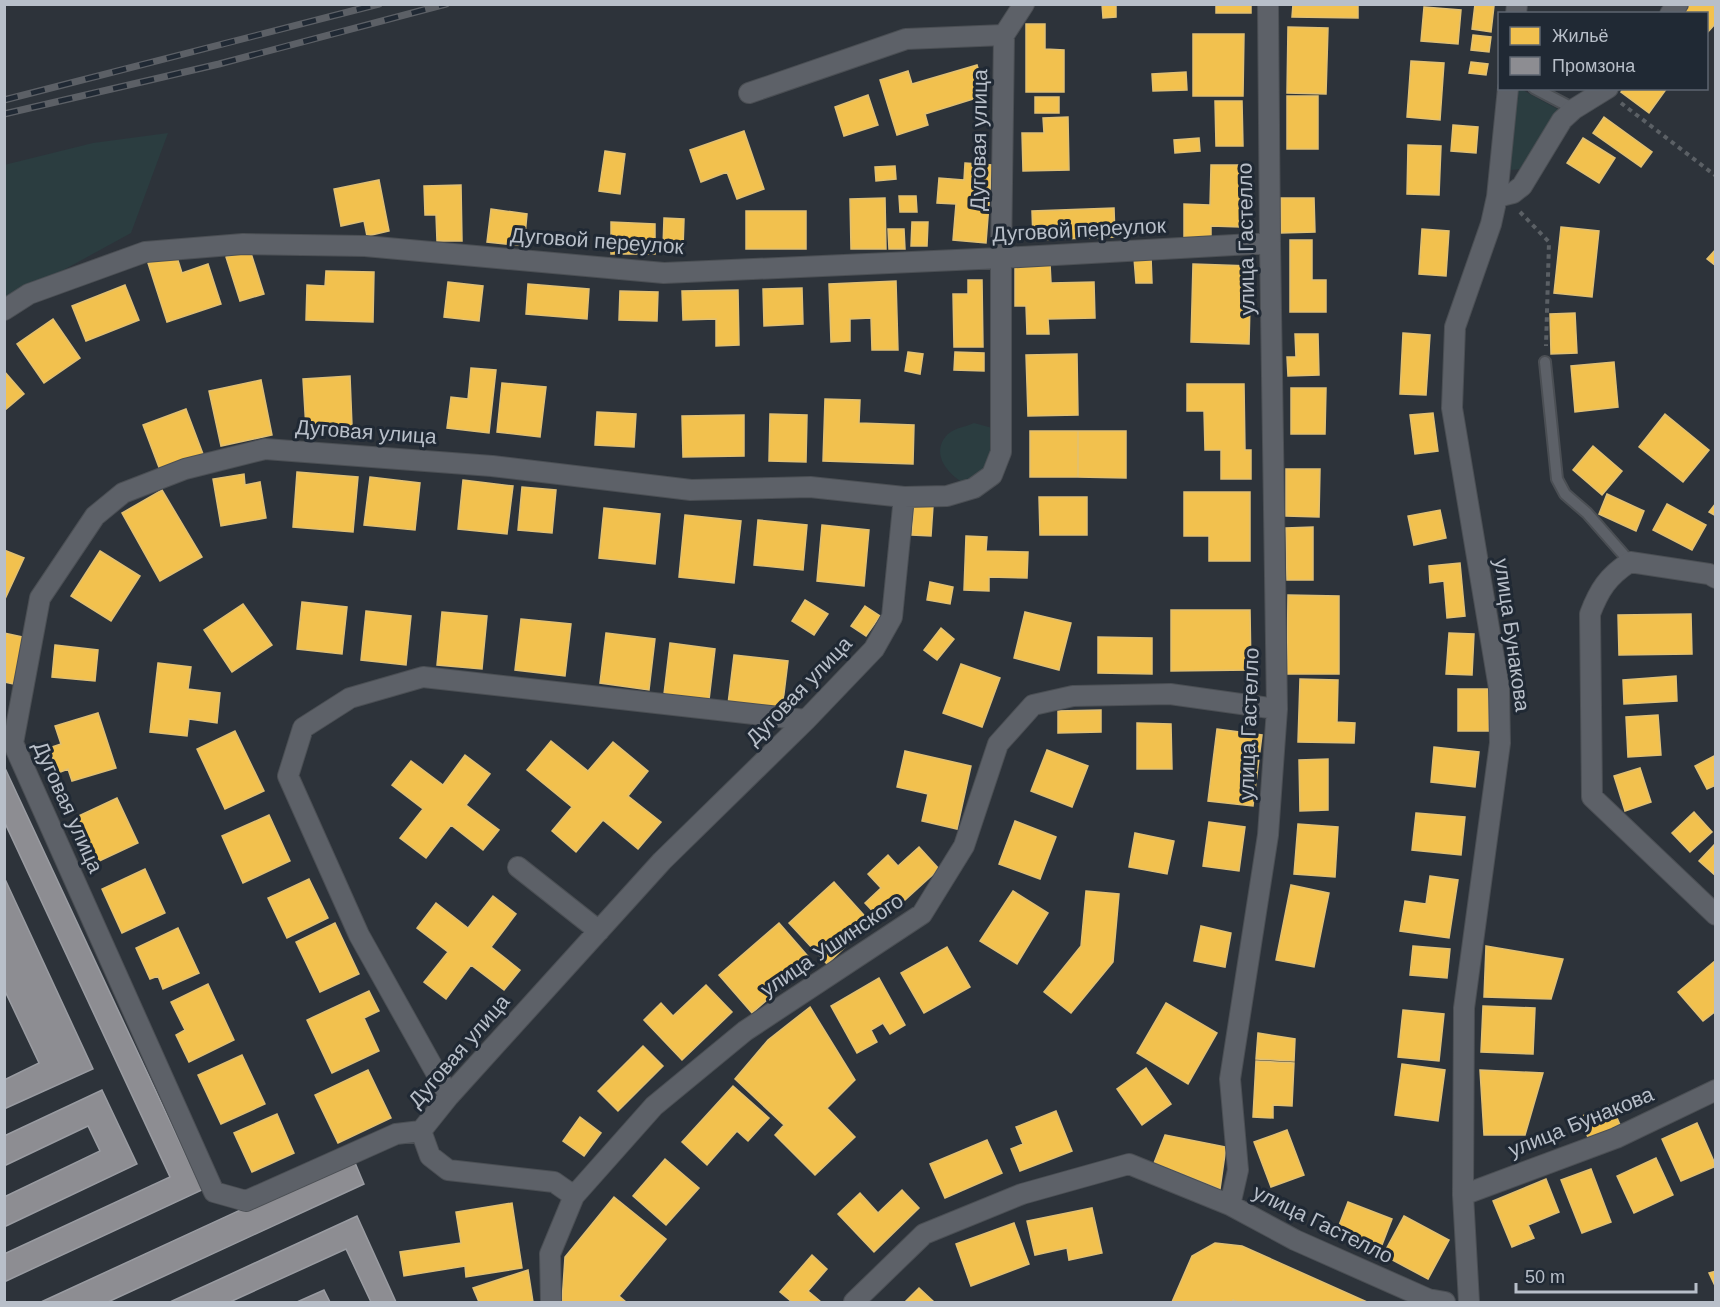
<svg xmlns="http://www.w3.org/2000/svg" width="1720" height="1307" viewBox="0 0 1720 1307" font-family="Helvetica,sans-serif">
<rect width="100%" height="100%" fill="#2d333a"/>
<!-- green -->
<path fill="#2b3d40" d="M1514 89H1521L1561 111 1523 169 1510 170Z
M168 133 131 233 5 302 4 165 93 143Z
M974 423 996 429 1008 448 1005 470 987 485C981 485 969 486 964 483 946 473 930 452 948 434 956 427 966 427 974 423Z"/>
<!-- homes -->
<path fill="#f2c14e" stroke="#e1c073" stroke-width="1.5" d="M1102 4H1116V17L1103 18Z
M1216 4H1251V13H1216Z
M1293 4H1358V18L1292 17Z
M1475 4 1494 6 1491 32 1472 29Z
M1690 4H1716V23L1706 34V14H1683Z
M1424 7 1461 10 1458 44 1421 41Z
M1026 24H1045V49L1064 50V92H1026Z
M1288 27 1328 28 1326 94 1287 93Z
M1193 34H1244L1243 96H1193Z
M1473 35 1491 37 1489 52 1471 50Z
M1411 61 1444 63 1440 120 1407 117Z
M1471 62 1488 64 1486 75 1469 73Z
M977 65 986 95 925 114 928 125 897 135 880 80 908 71 912 84Z
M1186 72 1187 90 1153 91 1152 74Z
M1624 88H1667L1649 113 1621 92Z
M868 95 878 125 844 136 835 107Z
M1287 96H1318V149H1287Z
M1035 97H1059V113H1035Z
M1215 101H1242L1243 146H1216Z
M1068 117 1069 170 1023 171 1022 133H1044L1043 118Z
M1604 117 1652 152 1641 167 1593 133Z
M1453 125 1478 127 1476 153 1451 151Z
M744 131 764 189 737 199 727 172 701 182 690 150Z
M1199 138 1200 151 1175 153 1174 140Z
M1583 138 1615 158 1599 183 1567 163Z
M1408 145 1441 146 1439 195 1407 194Z
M605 151 625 154 620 194 599 191Z
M965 163 992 165 986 243 953 240 956 204 937 203 939 178 964 180Z
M1211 165H1241L1240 227 1211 226V239H1184V204L1210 205Z
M895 166 896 179 876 181 875 167Z
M379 180 389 231 367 236 364 221 341 226 334 189Z
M461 185 462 241H437L436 215H425L424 186Z
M899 196H916L917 212H900Z
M885 198 886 249H851L850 199Z
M1281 198H1314L1315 232 1281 233Z
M1114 208 1115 237 1033 240 1032 211Z
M491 209 527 214 524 246 487 242Z
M746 211H806V249H746Z
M664 218 684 219 683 248 663 247Z
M611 222 655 224V254H611Z
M912 222H928L927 246H911Z
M1561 227 1599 231 1592 297 1554 293Z
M888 229H904L905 249H889Z
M1422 229 1449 231 1446 276 1419 274Z
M1290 240H1312V280H1326V312H1290Z
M1716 249V266L1707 259Z
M250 250 264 294 240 301 226 257Z
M176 254 182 273 208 264 221 304 167 322 148 263Z
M1151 257 1152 283H1136L1134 258Z
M1050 264 1051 283 1094 282 1095 318 1048 319 1049 334H1027L1026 306H1015V265Z
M1193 264 1251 266 1249 344 1191 342Z
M326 271 374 272 373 322 306 320 307 285 325 286Z
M968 280H982L983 347H954L953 294H968Z
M896 281 898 350H872L871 318 850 319V341L831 342 829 284Z
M448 282 483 286 479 321 444 317Z
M528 284 589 289 587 319 526 314Z
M125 285 139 320 86 341 72 306Z
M802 288 803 324 764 326 763 289Z
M738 290 739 345 716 346V319L683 320 682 291Z
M620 291 658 292 657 321 619 320Z
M1575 313 1577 353 1551 354 1550 314Z
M53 319 80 358 44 383 17 344Z
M1403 333 1430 335 1426 395 1400 394Z
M1295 334H1318L1319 375 1288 376 1287 357H1296Z
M908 352 923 354 920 374 905 371Z
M955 352 984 353V371L954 370Z
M1077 354 1078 415 1028 416 1026 355Z
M1614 362 1618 407 1575 412 1571 366Z
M471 368 496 370 489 433 447 428 451 397 468 399Z
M4 371 24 394 4 411Z
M350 376 352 426 306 429 303 379Z
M261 380 272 435 221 446 209 391Z
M502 383 546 387 540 437 497 432Z
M1187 384H1244L1245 450H1251V479H1221V450H1205L1204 411H1187Z
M1291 388H1326L1325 434H1291Z
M825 399 860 400 859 423 914 425 913 464 823 461Z
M186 409 203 454 160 470 143 425Z
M597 412 636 414 634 447 595 445Z
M1433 413 1438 451 1415 454 1410 415Z
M770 414 807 415 806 462 769 461Z
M1665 414 1709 450 1683 482 1639 447Z
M744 415V456L683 457 682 416Z
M1030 431H1078V477H1030Z
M1078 431H1126V478L1078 477Z
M1593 446 1622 471 1602 495 1573 470Z
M1286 469H1320L1319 517 1286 516Z
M297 472 358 477 353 532 293 527Z
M244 474 245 485 260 482 266 518 221 526 213 479Z
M370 477 420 483 415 530 364 525Z
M463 480 513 486 507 534 458 529Z
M522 487 556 490 552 533 518 530Z
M162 490 202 557 160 581 122 513Z
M1184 492H1250V561H1209V536H1184Z
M1607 494 1644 511 1636 531 1599 514Z
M1039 497H1087V535H1040Z
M1716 503V516L1709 512Z
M1667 504 1706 525 1692 550 1653 530Z
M914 505 933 506 931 536 912 535Z
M604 508 660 514 655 564 599 558Z
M1440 510 1446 538 1414 545 1408 516Z
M685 515 741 521 734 583 679 577Z
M758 520 807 525 803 570 754 565Z
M822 525 869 530 864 586 817 581Z
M1313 527V580H1287L1286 528Z
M966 536 987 537 986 551 1028 552 1027 578 989 577V591L964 590Z
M4 550 24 558 5 599H4Z
M100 551 140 576 111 621 71 596Z
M1460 563 1465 616 1447 618 1444 581 1430 583 1429 566Z
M930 582 953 587 950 604 927 600Z
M1288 595 1339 596V674H1287Z
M805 600 828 614 814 635 792 621Z
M302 602 347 607 342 654 297 649Z
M243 604 272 645 232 672 204 630Z
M865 606 880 616 866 636 851 626Z
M1171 610H1250L1251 670 1171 671Z
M366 611 411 616 406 665 361 660Z
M442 612 487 616 482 669 437 665Z
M1025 612 1071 623 1059 670 1014 658Z
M1691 614 1692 654 1619 655 1618 615Z
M521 619 571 624 565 676 515 670Z
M941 628 954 639 937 660 924 650Z
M4 633 23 637 14 684 4 682Z
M606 633 655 639 649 690 600 683Z
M1449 633 1474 634 1472 675 1446 674Z
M1098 637 1152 638V674L1098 673Z
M670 643 715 649 709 700 664 694Z
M55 645 98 650 95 681 52 677Z
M734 655 788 661 782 710 728 704Z
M158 663 191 667 188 689 220 693 217 723 189 719 187 736 150 732Z
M961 664 1000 678 982 727 943 713Z
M1676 676 1677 701 1624 704 1623 680Z
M1300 679 1338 680 1337 722 1355 723 1354 743 1298 742Z
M1458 689H1488L1489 731H1458Z
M1101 710V732L1058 733V711Z
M98 713 116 768 72 781 68 769 58 773 49 748 61 744 55 726Z
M1658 715 1661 755 1628 757 1626 717Z
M1137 723 1171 724 1172 769H1137Z
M1217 729 1262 735 1253 806 1208 801Z
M235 731 264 791 225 809 197 749Z
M551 741 588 771 613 742 648 771 628 796 661 822 638 849 603 820 576 852 552 831 572 807 527 770Z
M1434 747 1479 752 1475 787 1431 782Z
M1047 750 1088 766 1072 807 1031 791Z
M905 751 971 766 957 829 922 821 928 794 897 787Z
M465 755 490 774 466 805 499 830 483 850 451 825 426 858 400 838 423 809 392 785 411 761 443 785Z
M1716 755V785L1707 789 1695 766Z
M1328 759V810L1300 811 1299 760Z
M1640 768 1651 802 1625 811 1614 776Z
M117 798 138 843 95 863 74 818Z
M1694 812 1712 832 1690 852 1672 833Z
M1416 813 1465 817 1461 855 1412 850Z
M269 815 290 861 243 883 222 836Z
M1015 821 1056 837 1040 879 999 864Z
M1209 822 1245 827 1239 871 1203 866Z
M1298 824 1338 827 1335 877 1294 874Z
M1135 833 1174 841 1167 874 1129 867Z
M1716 843V876L1699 861Z
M919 847 939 869 882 921 865 903 881 888 868 874 888 855 898 866Z
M145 869 165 913 122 933 102 889Z
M1430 876 1458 880 1449 938 1400 931 1405 901 1426 904Z
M309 879 328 918 287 938 268 898Z
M834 882 871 923 827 964 789 923Z
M1291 885 1329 893 1314 967 1276 960Z
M1013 891 1048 913 1017 964 980 941Z
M1086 891 1119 894 1113 962 1071 1013 1044 992 1081 946Z
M493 896 516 914 491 947 520 970 504 990 471 965 446 999 424 982 448 952 417 928 436 903 468 928Z
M335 923 359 974 320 992 296 942Z
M779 923 812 961 752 1013 719 975Z
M1201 926 1231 933 1225 967 1194 961Z
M178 928 199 973 163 989 158 976 150 979 136 948Z
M1413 946 1450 949 1447 978 1410 975Z
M1486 946 1563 959 1551 999 1484 997Z
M947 947 970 987 924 1013 901 973Z
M1716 960V1011L1703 1021 1678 992Z
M879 978 905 1025 890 1034 883 1023 871 1030 877 1042 857 1053 831 1006Z
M208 984 234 1040 189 1062 176 1035 185 1030 171 1002Z
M706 985 732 1012 682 1060 644 1020 661 1003 673 1016Z
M369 991 379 1011 364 1018 379 1051 332 1073 307 1020Z
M1166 1003 1217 1033 1188 1084 1137 1053Z
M1483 1006 1535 1008 1533 1054 1481 1052Z
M810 1007 855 1080 827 1108 855 1137 815 1175 775 1135 784 1125 735 1079 768 1040Z
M1403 1010 1444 1014 1439 1061 1398 1057Z
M1258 1033 1295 1039 1294 1061 1256 1059Z
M643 1046 663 1066 618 1111 598 1091Z
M242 1055 265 1104 221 1124 198 1075Z
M1256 1061 1294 1063 1292 1106 1273 1105V1118L1253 1117Z
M1402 1064 1445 1070 1438 1121 1395 1115Z
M1146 1068 1171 1104 1142 1125 1117 1089Z
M368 1070 391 1118 338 1143 315 1095Z
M1480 1070 1543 1073 1525 1135H1484Z
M733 1086 769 1118 748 1141 737 1131 707 1165 682 1142Z
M1611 1104 1621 1127 1589 1140 1580 1117Z
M1056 1111 1072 1151 1020 1171 1011 1149 1023 1144 1016 1127Z
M277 1114 294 1153 252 1172 234 1133Z
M580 1117 601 1133 584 1156 563 1141Z
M1697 1123 1716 1166 1681 1181 1662 1139Z
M1287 1130 1304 1175 1271 1187 1254 1142Z
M1165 1135 1226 1147 1220 1189 1154 1163Z
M987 1140 1002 1173 945 1198 930 1164Z
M1656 1158 1673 1195 1634 1213 1617 1176Z
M665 1159 699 1188 666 1225 633 1196Z
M1591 1169 1611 1222 1582 1233 1561 1180Z
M1546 1179 1559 1212 1528 1225 1534 1238 1512 1247 1493 1201Z
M902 1190 919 1208 874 1252 838 1214 860 1193 878 1213Z
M614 1197 666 1239 619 1296 626 1302H562L565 1257Z
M1348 1202 1392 1219 1380 1250 1336 1233Z
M512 1203 522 1268 466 1277 465 1266 404 1276 400 1252 461 1243 456 1212Z
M1092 1208 1102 1253 1069 1260 1067 1248 1035 1255 1027 1221Z
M1404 1216 1449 1240 1428 1279 1383 1255Z
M1014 1223 1029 1264 971 1286 956 1244Z
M1215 1243 1242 1246 1367 1302H1238L1233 1300 1232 1302H1172L1192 1256Z
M812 1255 827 1269 808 1291 821 1302H792L780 1292Z
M528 1270 533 1302H479L473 1288Z
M1716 1271V1288L1709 1273Z
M919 1288 934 1302H905Z"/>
<!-- industry -->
<path fill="#8d8d92" stroke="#9a9ca2" stroke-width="1.5" d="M4 766 202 1190 4 1282V1254L170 1177 4 821Z
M4 877 93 1069 4 1109V1080L39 1063 4 989Z
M102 1090 137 1164 4 1227V1197L100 1151 88 1126 4 1166V1136Z
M353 1158 364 1184 108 1302H41Z
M357 1216 396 1302H371L346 1249 230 1302H170Z
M324 1290 330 1302H297Z"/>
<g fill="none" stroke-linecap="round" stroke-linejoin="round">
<!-- service casing -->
<g stroke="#4b4f54" stroke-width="14">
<path id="service" d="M1534 88 1574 109
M1545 362 1557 479 1565 494 1587 513 1630 562"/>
</g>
<!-- minor casing -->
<g stroke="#4b4f54" stroke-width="22">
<path id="minor" d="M1268 4 1270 243 1277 709 1268 835 1230 1079 1238 1170 1230 1205 1295 1240 1428 1299 1445 1302
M1516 14 1517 4
M1670 14 1678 4
M749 93 906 39 1004 35
M1497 197 1513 193 1522 186 1562 120 1574 109 1608 88
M4 310 29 294 145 252 243 244 365 246 664 273 1001 258 1270 243
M904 497 892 617 874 649 806 720 662 861 449 1096 421 1131 396 1134 246 1201 214 1192 13 743 40 598 95 516 123 493 185 469 265 449 492 466 691 490 810 487 904 497 947 496 974 488 992 475 1001 452V258L1004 35 1024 4
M1716 578 1709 574 1630 562C1608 576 1599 590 1590 614L1592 797 1716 915
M518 867 599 931
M449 1096 359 935 288 776 303 728 350 698 423 677 806 720
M421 1131 430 1156 448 1170 554 1182 574 1196
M1463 1195 1616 1138 1716 1090
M551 1302 550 1254 574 1196 654 1106 745 1031 922 914 964 846 998 744 1033 705 1073 696 1170 694 1277 709
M854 1302 924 1234 1022 1194 1129 1164 1230 1205
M1469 1302 1463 1195 1464 1008 1500 743 1499 688 1452 408 1455 327 1491 224 1497 197 1508 88"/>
</g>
<!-- path -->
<path stroke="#5b6065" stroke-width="4" stroke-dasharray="4.5 4.5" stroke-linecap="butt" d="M1621 103 1716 176
M1520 212 1549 242 1546 346"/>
<!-- service -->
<use href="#service" stroke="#5d6168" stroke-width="10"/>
<!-- minor -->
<use href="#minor" stroke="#5d6168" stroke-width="20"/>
<!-- rail casing -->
<g stroke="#5c6066" stroke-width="7">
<path id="rail" d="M4 100 379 4
M4 114 219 64 446 4"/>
</g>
<!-- rail -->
<use href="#rail" stroke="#202934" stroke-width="4.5" stroke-dasharray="14" stroke-linecap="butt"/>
</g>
<g text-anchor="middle" stroke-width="6" stroke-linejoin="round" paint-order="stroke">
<!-- street labels -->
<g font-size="21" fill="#b8bfc9" stroke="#202934">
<text transform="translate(979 140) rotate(-89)" y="7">Дуговая улица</text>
<text transform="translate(1079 230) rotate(-3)" y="7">Дуговой переулок</text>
<text transform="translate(1246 239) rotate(-91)" y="7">улица Гастелло</text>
<text transform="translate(597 241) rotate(4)" y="7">Дуговой переулок</text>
<text transform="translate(366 432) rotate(4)" y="7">Дуговая улица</text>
<text transform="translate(1512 635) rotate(82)" y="7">улица Бунакова</text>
<text transform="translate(799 691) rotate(-46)" y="7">Дуговая улица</text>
<text transform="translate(1249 724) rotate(-88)" y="7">улица Гастелло</text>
<text transform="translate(68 807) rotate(66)" y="7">Дуговая улица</text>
<text transform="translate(832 945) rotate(-34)" y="7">улица Ушинского</text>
<text transform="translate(459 1051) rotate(-49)" y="7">Дуговая улица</text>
<text transform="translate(1581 1122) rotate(-22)" y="7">улица Бунакова</text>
<text transform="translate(1323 1224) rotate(26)" y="7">улица Гастелло</text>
</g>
</g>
<!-- border -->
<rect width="1720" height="1307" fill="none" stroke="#b8bfc9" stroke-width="12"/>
<!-- legend -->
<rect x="1498" y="12" width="210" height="78" fill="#202934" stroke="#5d6570" stroke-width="1.5"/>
<rect x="1510" y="27" width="30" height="18" fill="#f2c14e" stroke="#5d6570" stroke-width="1.5"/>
<text x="1552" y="42" font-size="18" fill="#b8bfc9">Жильё</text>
<rect x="1510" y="57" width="30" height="18" fill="#8d8d92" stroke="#5d6570" stroke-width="1.5"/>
<text x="1552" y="72" font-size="18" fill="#b8bfc9">Промзона</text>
<!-- scale -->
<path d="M1516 1283v9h180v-9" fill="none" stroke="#b8bfc9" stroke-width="3"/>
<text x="1525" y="1283" font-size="18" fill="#b8bfc9" stroke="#202934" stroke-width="4.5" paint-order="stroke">50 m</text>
</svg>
